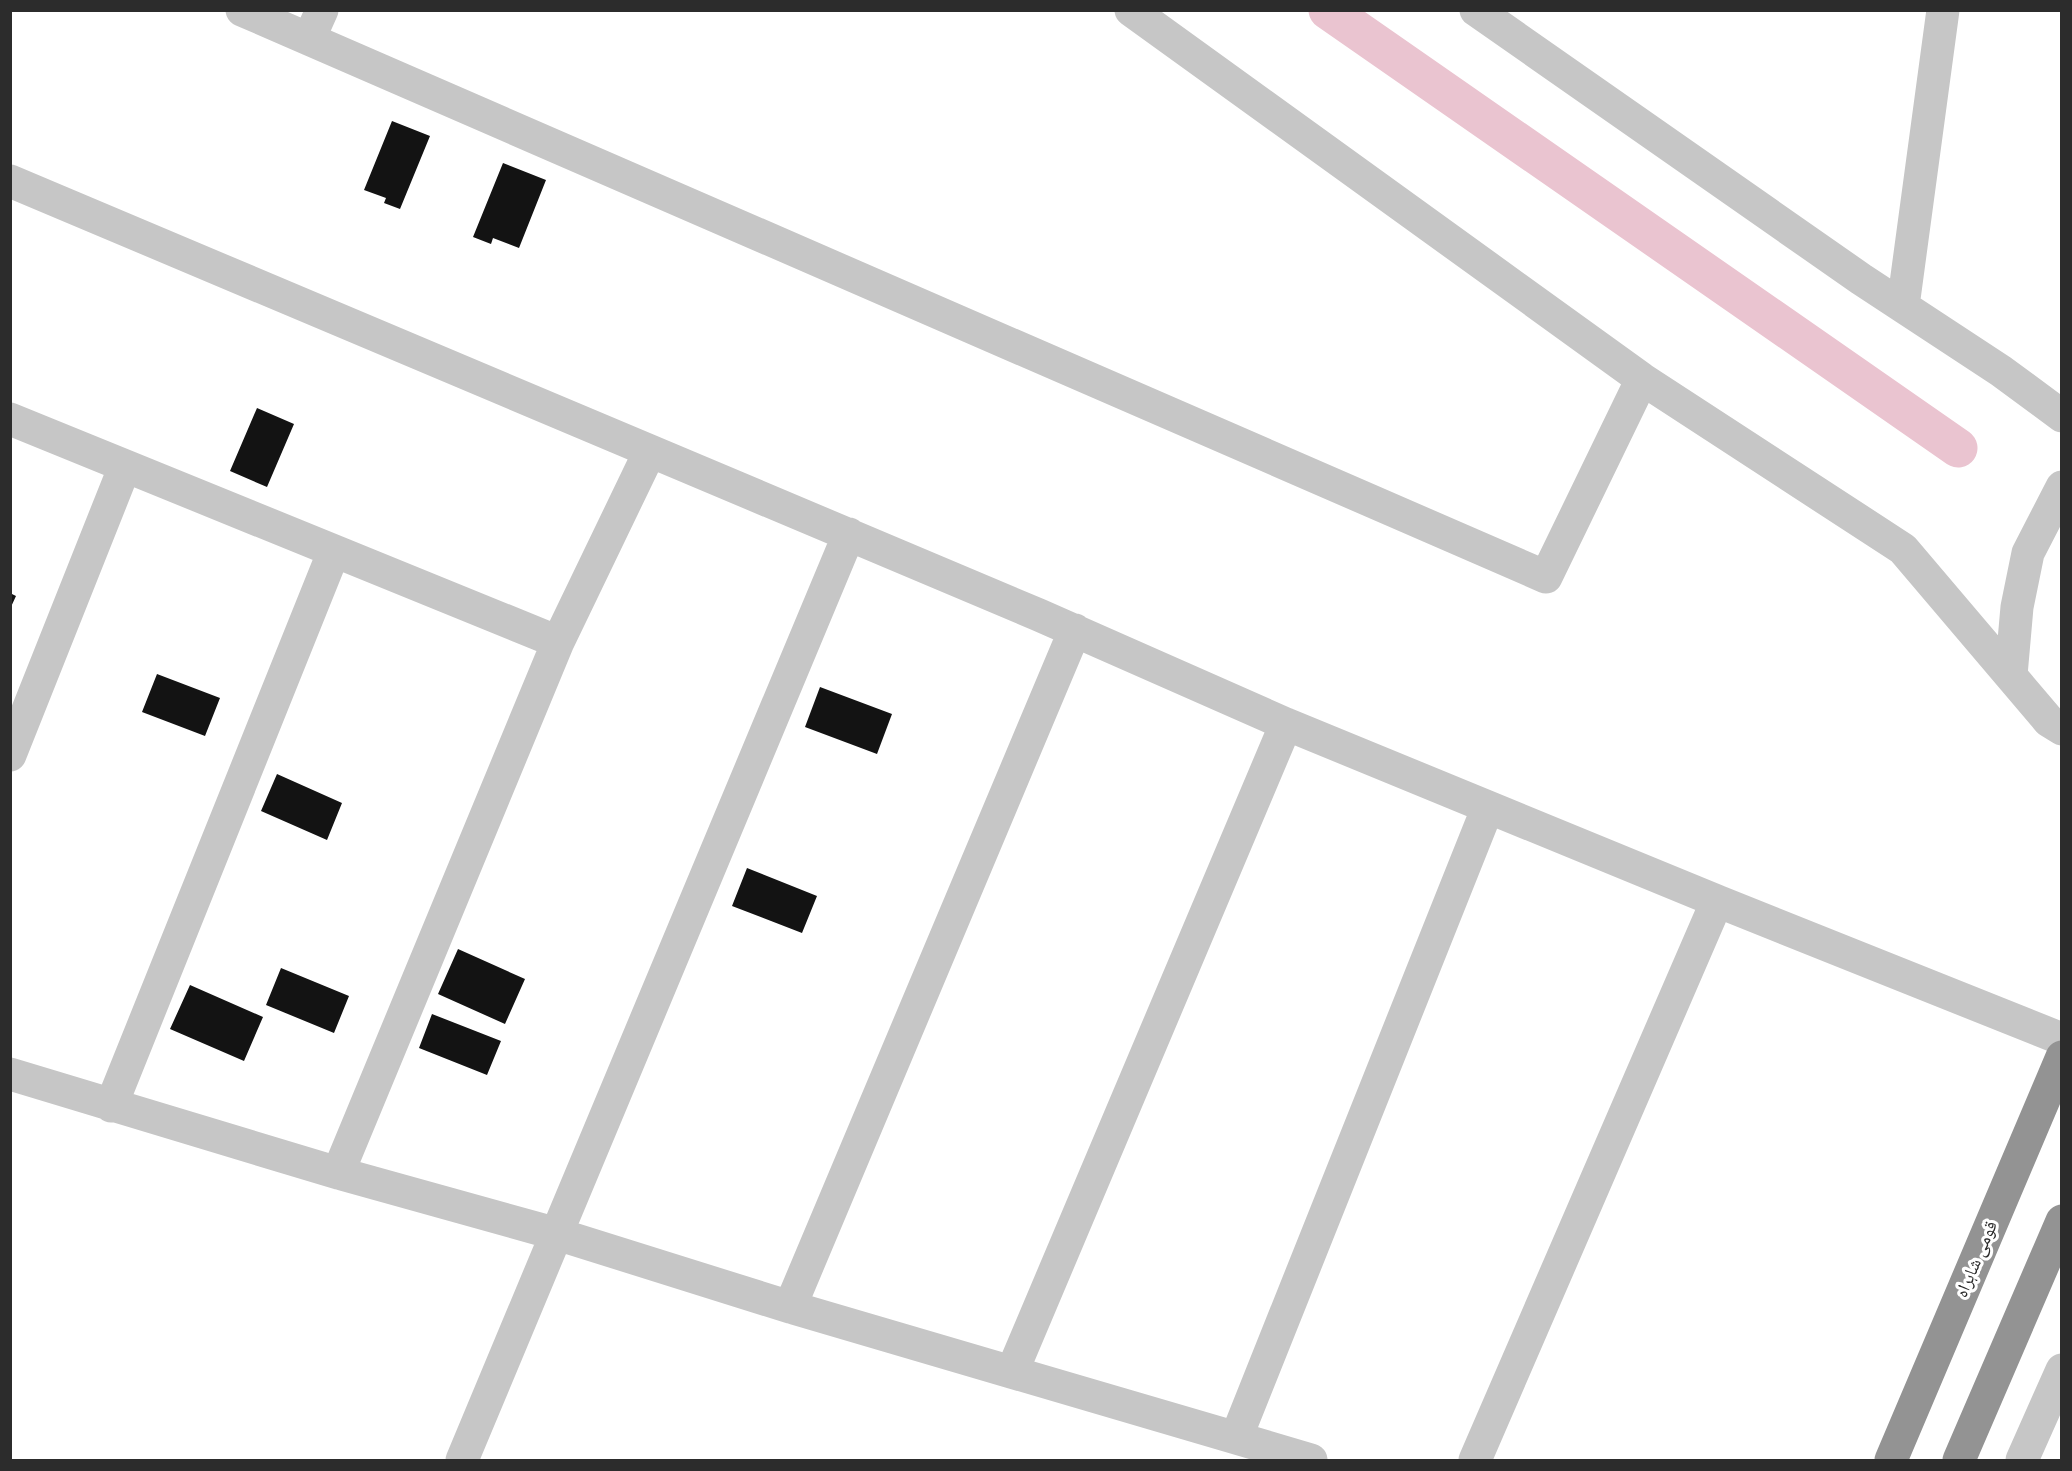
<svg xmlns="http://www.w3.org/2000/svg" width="2072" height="1471" viewBox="0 0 2072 1471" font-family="'IBM Plex Sans','Noto Naskh Arabic',sans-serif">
<rect width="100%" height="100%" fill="#fff"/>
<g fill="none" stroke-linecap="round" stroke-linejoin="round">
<!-- canal -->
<path stroke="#eac4d0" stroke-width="39" d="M1328 10 1958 448"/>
</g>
<!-- building -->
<path fill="#131313" d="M392 121 430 136 400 209 384 203 386 198 364 190Z
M503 163 546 180 519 248 493 238 491 244 473 237Z
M257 408 294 424 267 487 230 471Z
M10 593 16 596 10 609Z
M157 674 220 698 205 736 142 712Z
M820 687 892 714 877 754 805 727Z
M277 774 342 803 327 840 261 811Z
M747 868 817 896 802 933 732 906Z
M458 949 525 979 505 1024 438 994Z
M281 968 349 996 334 1033 266 1005Z
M190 985 263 1017 244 1061 170 1029Z
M432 1014 501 1041 487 1075 419 1048Z"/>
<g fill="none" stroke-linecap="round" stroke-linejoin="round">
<!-- minor -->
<path stroke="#c6c6c6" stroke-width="33" d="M242 10 1546 577 1642 379
M1131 10 1642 379 1903 549 2049 721 2062 729
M1476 10 1861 279 2001 371 2062 416
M309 39 322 10
M10 181 1039 615 1286 724 1717 901
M1903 306 1943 10
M10 419 558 642 338 1173
M558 642 650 451
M2011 675 2017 607 2028 553 2062 487
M10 755 125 466
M10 1074 338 1173 557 1234 790 1307 1311 1460
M111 1106 334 551
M790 1307 1075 630
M1012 1372 1286 724
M1236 1438 1488 807
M462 1460 849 534
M1475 1460 1717 901 2062 1039
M2022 1460 2062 1370"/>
<!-- highway -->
<path stroke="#939393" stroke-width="33" d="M1891 1460 2062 1057
M1959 1460 2062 1221"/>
</g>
<g text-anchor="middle" stroke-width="6" stroke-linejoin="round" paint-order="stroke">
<!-- street labels -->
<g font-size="18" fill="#2c2c2c" stroke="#fff">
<text transform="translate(1976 1259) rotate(-67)" y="6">قومی شاہراہ</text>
</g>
</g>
<!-- border -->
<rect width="2072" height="1471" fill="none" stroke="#2c2c2c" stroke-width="24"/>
</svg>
